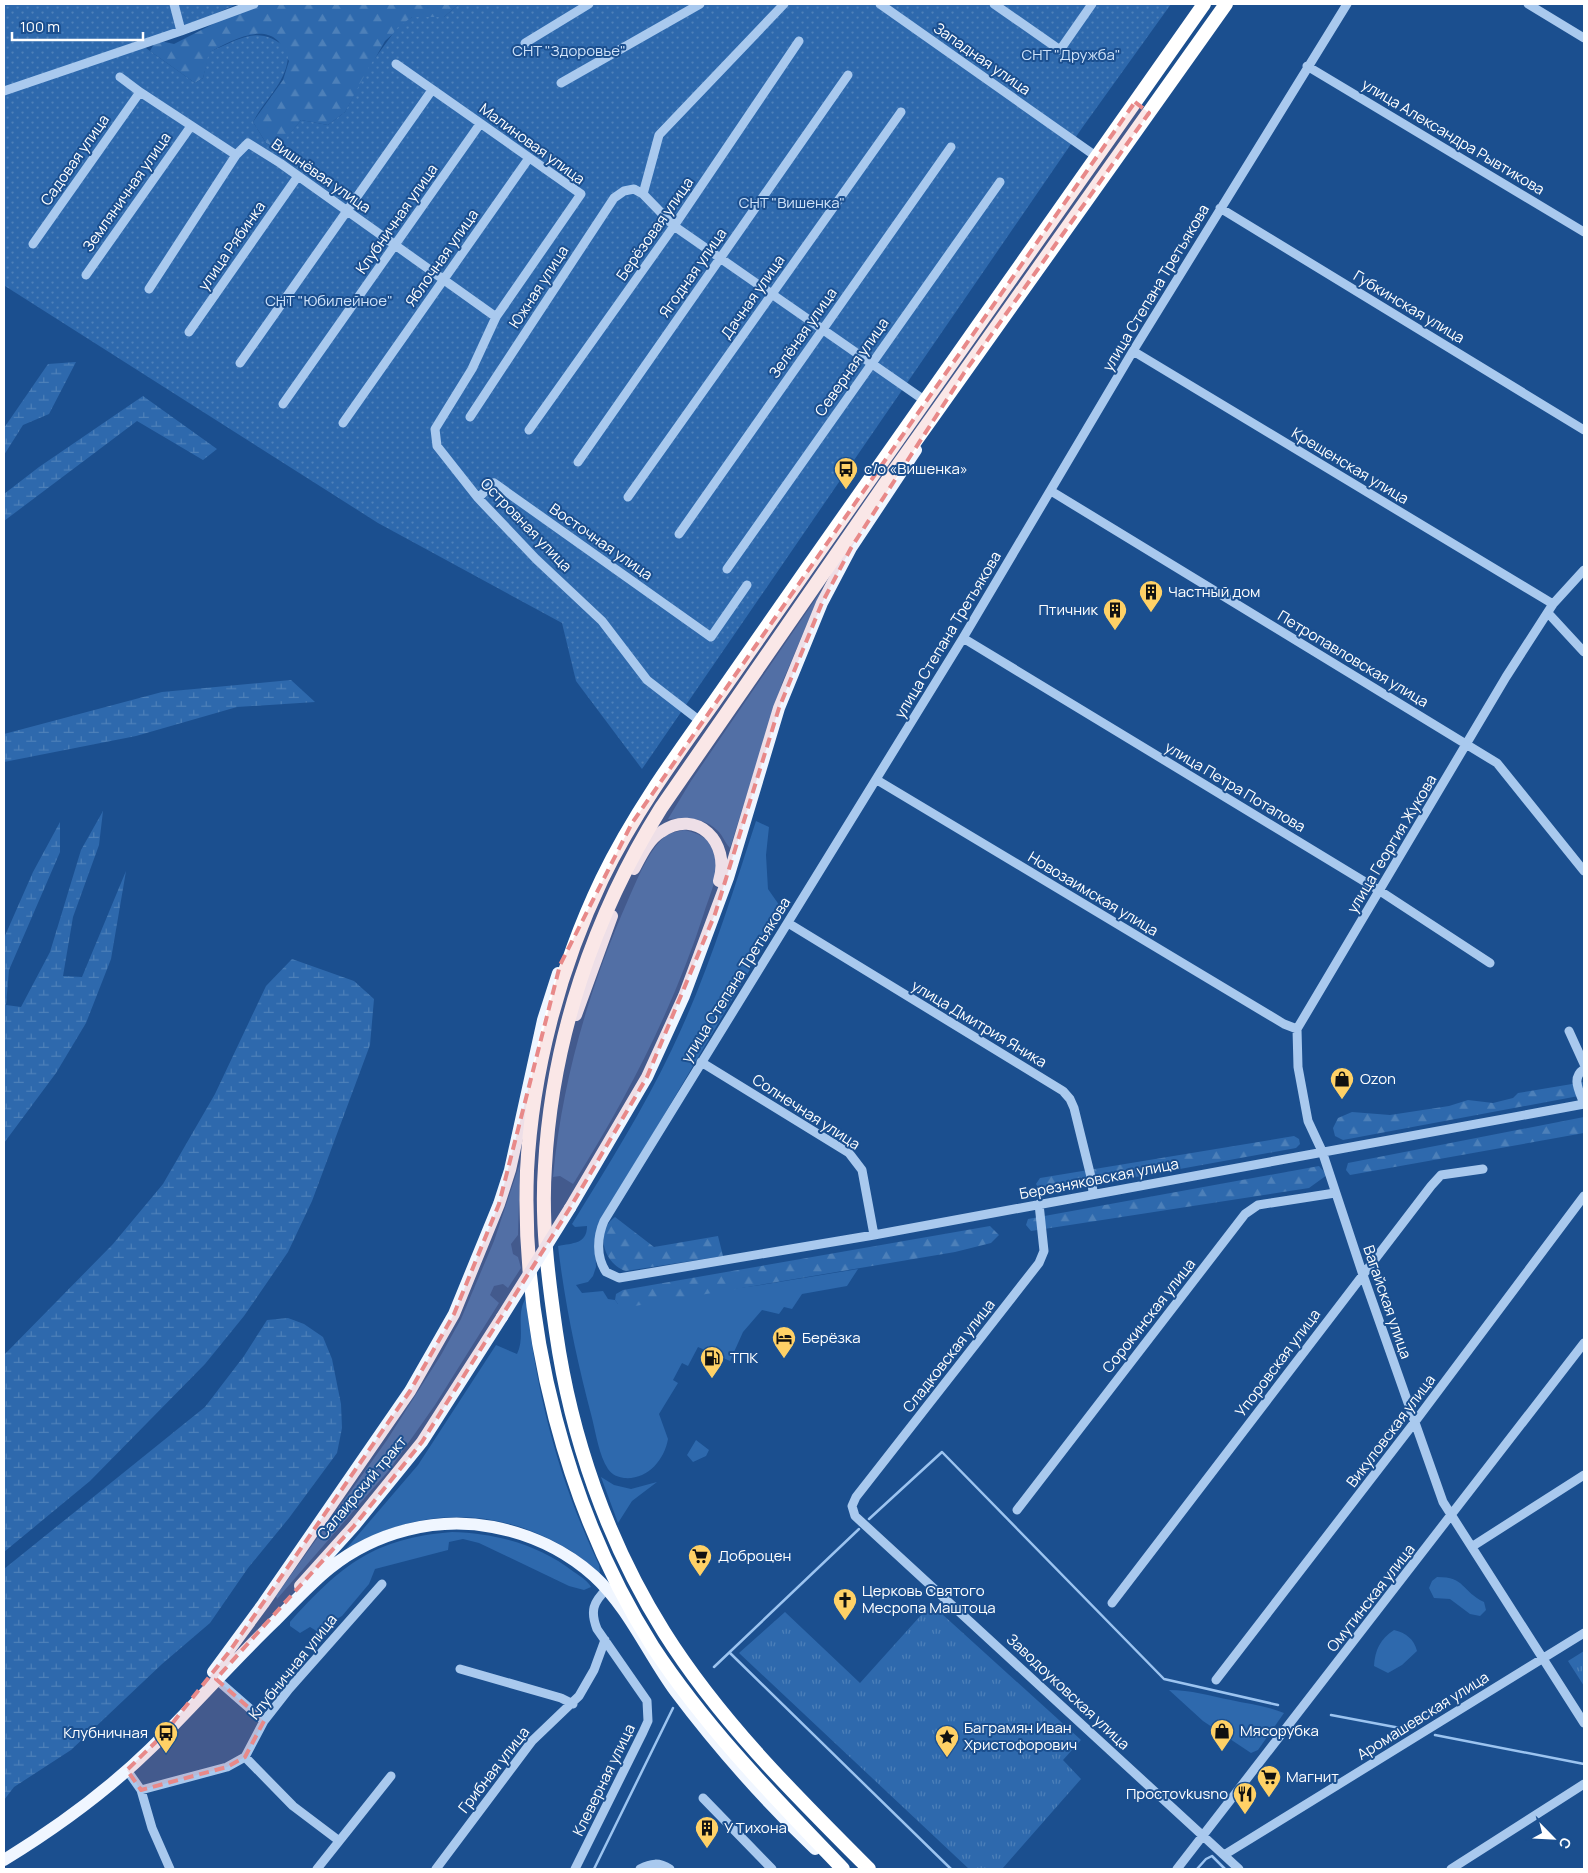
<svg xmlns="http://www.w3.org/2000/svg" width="1588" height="1873" viewBox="0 0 1588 1873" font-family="Manrope,sans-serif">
<defs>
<pattern id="forest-firs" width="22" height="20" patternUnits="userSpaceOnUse" patternTransform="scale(1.25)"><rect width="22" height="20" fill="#2e69ad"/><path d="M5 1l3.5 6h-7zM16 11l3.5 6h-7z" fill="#4d80b9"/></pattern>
<pattern id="wetland-marsh" width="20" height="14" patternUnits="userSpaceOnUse" patternTransform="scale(1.25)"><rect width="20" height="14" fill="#2e69ad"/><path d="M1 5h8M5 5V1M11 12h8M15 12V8" fill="none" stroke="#4d80b9"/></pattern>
<pattern id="park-tufts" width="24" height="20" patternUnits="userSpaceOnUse" patternTransform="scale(1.25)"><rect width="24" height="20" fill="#2e69ad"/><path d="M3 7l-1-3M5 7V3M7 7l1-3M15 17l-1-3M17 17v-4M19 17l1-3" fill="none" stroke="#4d80b9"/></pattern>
<pattern id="garden-dots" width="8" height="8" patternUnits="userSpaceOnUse" patternTransform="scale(1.25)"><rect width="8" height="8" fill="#2e69ad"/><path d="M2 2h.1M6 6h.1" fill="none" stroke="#4d80b9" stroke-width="1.8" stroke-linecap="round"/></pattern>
</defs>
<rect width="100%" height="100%" fill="#1b4f8f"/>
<!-- grass -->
<path fill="#2e69ad" d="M821 591 782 683 730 848C725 843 723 836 718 831 703 816 686 819 668 819L691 781Z
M756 821 769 827 766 855 768 889 784 912 654 1132 600 1220 595 1238 596 1267 593 1276 588 1282 576 1285 582 1293 603 1291 608 1299 615 1300 618 1304 761 1285 858 1269 847 1286 802 1294 792 1309 784 1307 779 1314 762 1310 743 1332 730 1361 698 1347 688 1366 682 1363 673 1380 678 1383 659 1414 668 1439C664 1461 647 1480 624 1478 618 1477 612 1475 608 1469 599 1455 596 1434 592 1418 577 1361 565 1305 558 1246 573 1243 587 1244 587 1226L575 1227 572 1224C607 1167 643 1110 672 1049 707 976 731 898 756 821Z
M684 830C698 833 712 839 716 854 721 873 709 896 704 913 673 1009 628 1096 575 1181L573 1184 560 1176 553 1177C562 1081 589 988 628 900 637 880 646 856 661 840 667 833 675 832 684 830Z
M520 1163 518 1235 511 1244 513 1254 518 1257 521 1268 508 1288 503 1284 494 1286 490 1295 499 1303 435 1405 390 1469 277 1599 276 1596 387 1440 441 1355 461 1319 494 1241Z
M526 1298C536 1393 558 1478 599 1565L600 1573C589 1565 579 1555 566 1548 493 1505 418 1508 346 1549L418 1465 496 1345 517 1354C526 1336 515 1314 526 1298Z
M696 1440 709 1450 706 1456 693 1462 687 1455Z
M601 1477 614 1485 631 1489 657 1482 632 1501 618 1523Z
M452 1532C496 1533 539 1545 574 1572 580 1576 588 1581 591 1587L584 1590 569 1586 479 1543 463 1539 449 1542 448 1550 375 1569 369 1584 342 1616 330 1623 320 1633 310 1627 300 1633 290 1626V1622C340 1566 374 1538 452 1532Z
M1437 1577C1466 1577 1461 1591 1484 1602L1486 1610 1480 1616 1470 1614 1450 1599 1434 1598 1429 1588 1432 1581Z
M1394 1630C1406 1633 1414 1639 1417 1651L1402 1665 1388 1673 1374 1666C1375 1650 1380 1639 1394 1630Z
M1169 1690C1191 1690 1210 1696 1231 1700 1249 1704 1267 1706 1284 1713L1258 1750 1251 1753 1203 1721Z"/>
<!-- forest -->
<path fill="url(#forest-firs)" d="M252 4H459L444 17H412L385 41 345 112 328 125 301 120 278 149 266 143 253 122 283 80 289 61C285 55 282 44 277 40 259 24 227 43 210 52L203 78 195 83 150 51 156 40 174 44Z
M1584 1082V1095L1343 1140 1335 1136 1333 1128 1338 1118 1352 1112 1390 1115 1449 1106 1468 1100 1493 1103 1513 1098 1518 1093Z
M1584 1117V1133L1350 1175 1346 1170 1348 1163Z
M1294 1136 1299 1139 1300 1144 1296 1148 1042 1194 1036 1184 1040 1178Z
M1319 1166 1327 1175 1309 1188 1031 1231 1026 1225 1028 1219Z
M615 1217 654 1247 718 1236 723 1256 626 1271C604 1264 594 1232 615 1217Z
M990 1226 999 1235 991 1243 955 1252 629 1307 618 1304 615 1300 616 1294 623 1290Z"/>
<!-- wetland -->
<path fill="url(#wetland-marsh)" d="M76 362 49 414 23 425 4 455V428L48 364Z
M143 396 217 449 203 460 137 421 4 521V494L39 467Z
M291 680 315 702 237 707 136 736 4 762V734L162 692Z
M103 811 99 845 73 917 63 976 82 977 126 871 111 959 86 1023 56 1073 4 1143V938L33 872 60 822V852L9 970 6 1005 21 1007 50 952 81 850Z
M292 959 354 981 374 999 370 1045 312 1201 288 1252 244 1316 205 1364 90 1481 4 1552V1355L113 1244 163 1184 215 1094 266 986Z
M288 1318 304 1324 323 1337 332 1359 341 1404 342 1428 337 1453 289 1518 248 1568 210 1623 162 1664 71 1750 14 1787 4 1800V1569L205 1407 244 1356 267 1320Z"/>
<!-- park -->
<path fill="url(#park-tufts)" d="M931 1604 1081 1740 1063 1760 1081 1779 1002 1869H969L739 1653 785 1612 860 1683Z
M1584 1651V1686L1568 1661Z"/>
<!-- garden -->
<path fill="url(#garden-dots)" d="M4 4H237L143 46 195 83 203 78 209 52C241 39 259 23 288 50 290 80 266 97 253 122L266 143 277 149 301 120 328 125 345 112 370 65 397 28 412 17H444L459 4H1171L1082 128 642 769 576 681 562 623 378 523 5 286Z"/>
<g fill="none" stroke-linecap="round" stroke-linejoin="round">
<!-- stream -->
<path stroke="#9cc4f0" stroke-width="2.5" d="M869 1519 942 1452 1164 1679 1278 1705
M730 1653 951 1869
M714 1667 859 1529
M1331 1715 1400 1728
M1435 1735 1584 1764
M594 1869 673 1708
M1197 1869 1206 1859 1212 1856 1225 1869"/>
<!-- minor -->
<path stroke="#a9c9ee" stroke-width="9" d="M174 4 181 31
M880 4 1097 157
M994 4 1060 50 1092 4
M1347 4 1133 351 963 638 604 1221C597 1237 596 1257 606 1272L619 1278 874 1235 1584 1104
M1528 4 1584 38
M525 43 589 4
M396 64 581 194 496 317 472 369 435 429 437 446 478 498 536 559 602 621 647 680 700 721
M1307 66 1584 232
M120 77 140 92 236 155
M561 83 700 4
M4 91 181 31 254 4
M643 194 659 135 784 4
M1220 208 1584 430
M33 244 140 92
M86 275 191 126
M149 289 236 155 248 143 280 163 496 317
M189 332 298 176
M1133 351 1553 604
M240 363 432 90
M283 404 480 124
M470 417 614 198 624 191 634 189 643 194 674 226 924 400
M343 423 529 158
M529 430 674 226 799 41
M578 462 848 75
M1051 491 1497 763 1584 871
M628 497 901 112
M478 498 494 483 711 637 747 585
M679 534 951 147
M727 569 1000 182
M1584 570 1553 604 1506 677 1297 1029 1298 1067 1308 1121 1322 1151 1363 1275 1443 1502 1584 1723
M1548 613 1584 652
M963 638 1380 891 1490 963
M877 780 1284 1024 1297 1029
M788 923 1063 1091 1070 1099 1074 1108 1092 1181 1093 1194
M1569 1031 1584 1064
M701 1062 849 1153 862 1170 874 1235
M1584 1104C1579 1090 1571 1078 1584 1069
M1039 1204 1044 1251 1039 1263 856 1497 852 1506 855 1516 1239 1869
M1017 1510 1245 1214 1258 1205 1335 1193
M1473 1546 1584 1475
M1112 1603 1431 1186 1441 1175 1483 1169
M460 1669 561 1698 573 1704
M216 1679 264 1721
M1216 1680 1414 1423 1584 1196
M245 1757 293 1806 338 1840
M127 1770 141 1790 152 1828 170 1869
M141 1790 227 1767 245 1757 264 1721 289 1689 382 1584
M703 1798 772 1869
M1224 1855 1584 1633
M317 1869 391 1776
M436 1869 532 1741 579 1696 594 1670 605 1640
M575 1869 643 1732 648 1721 647 1701 597 1629C590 1611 593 1602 607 1589
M640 1869C651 1863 659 1862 670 1869
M1177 1869 1584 1343
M1451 1869 1584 1784"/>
<!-- major -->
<path stroke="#f0f6ff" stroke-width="12" d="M634 869C641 856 648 840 661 832 697 807 731 843 719 881
M576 1015 612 916
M570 1208 647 1077 684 996 728 878 779 708 822 603 851 548 916 450
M300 1586 354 1526 422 1442 502 1317
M213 1672 263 1604 410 1391 454 1314 499 1204 510 1170 543 1020 558 973
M4 1860C56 1828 106 1792 150 1749 193 1707 232 1662 275 1621 293 1603 310 1584 330 1568 375 1532 436 1516 493 1527 530 1534 566 1551 594 1576 628 1607 648 1654 675 1691 717 1747 764 1800 815 1849"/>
<!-- highway -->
<path stroke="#fff" stroke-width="14" d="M843 1869C775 1798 707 1729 653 1647 567 1512 521 1331 527 1171 532 1072 559 969 602 879 632 817 672 761 712 705 745 658 778 610 811 563 941 376 1074 191 1204 4
M869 1869C795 1795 720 1721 664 1632 607 1541 571 1437 556 1332 548 1277 541 1221 545 1166 552 1039 594 915 661 808L892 474 1226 4"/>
<!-- major-bridge -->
<path stroke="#f0f6ff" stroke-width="12" d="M502 1317 570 1208"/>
</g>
<!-- marked area -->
<path fill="#e88989" fill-opacity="0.2" stroke="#e88989" stroke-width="4" stroke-dasharray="10 6" stroke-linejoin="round" d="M1135 102 1149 113 964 373 851 548 822 603 779 708 715 914 647 1077 570 1208 422 1442 354 1526 216 1679 264 1721 245 1757 227 1767 141 1790 127 1770 163 1735 229 1652 410 1391 454 1314 499 1204 560 965 632 823Z"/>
<!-- icons -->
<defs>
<g id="bus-pin" transform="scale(1.25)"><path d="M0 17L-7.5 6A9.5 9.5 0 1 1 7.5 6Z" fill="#ffd166" stroke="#1b4f8f"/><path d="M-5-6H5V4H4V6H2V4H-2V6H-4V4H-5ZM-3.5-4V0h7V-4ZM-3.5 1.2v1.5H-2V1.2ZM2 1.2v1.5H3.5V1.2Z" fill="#111"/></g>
<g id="building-pin" transform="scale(1.25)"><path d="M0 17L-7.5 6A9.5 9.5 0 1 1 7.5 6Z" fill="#ffd166" stroke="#1b4f8f"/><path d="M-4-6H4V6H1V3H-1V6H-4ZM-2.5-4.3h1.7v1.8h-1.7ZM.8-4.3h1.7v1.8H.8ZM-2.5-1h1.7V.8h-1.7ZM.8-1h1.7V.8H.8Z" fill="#111"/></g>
<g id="shop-pin" transform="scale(1.25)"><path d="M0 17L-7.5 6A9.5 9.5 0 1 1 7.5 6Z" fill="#ffd166" stroke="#1b4f8f"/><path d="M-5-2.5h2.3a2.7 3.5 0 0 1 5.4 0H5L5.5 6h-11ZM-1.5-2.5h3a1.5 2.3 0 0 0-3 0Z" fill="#111"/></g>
<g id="hotel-pin" transform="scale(1.25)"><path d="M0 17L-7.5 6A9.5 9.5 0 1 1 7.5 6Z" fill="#ffd166" stroke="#1b4f8f"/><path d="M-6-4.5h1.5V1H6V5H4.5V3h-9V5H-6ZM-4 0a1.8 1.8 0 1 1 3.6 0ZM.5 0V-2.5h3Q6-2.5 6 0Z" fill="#111"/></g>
<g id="fuel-pin" transform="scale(1.25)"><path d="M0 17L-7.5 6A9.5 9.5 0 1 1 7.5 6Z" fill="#ffd166" stroke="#1b4f8f"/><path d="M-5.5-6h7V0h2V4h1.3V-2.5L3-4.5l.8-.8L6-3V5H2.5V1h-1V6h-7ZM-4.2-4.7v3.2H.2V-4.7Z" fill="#111"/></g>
<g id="supermarket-pin" transform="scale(1.25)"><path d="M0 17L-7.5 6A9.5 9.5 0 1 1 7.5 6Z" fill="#ffd166" stroke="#1b4f8f"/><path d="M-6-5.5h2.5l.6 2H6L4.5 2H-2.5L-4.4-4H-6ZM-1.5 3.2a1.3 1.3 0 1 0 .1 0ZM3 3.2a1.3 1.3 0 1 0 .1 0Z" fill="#111"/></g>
<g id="church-pin" transform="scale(1.25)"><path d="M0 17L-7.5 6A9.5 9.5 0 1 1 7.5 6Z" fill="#ffd166" stroke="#1b4f8f"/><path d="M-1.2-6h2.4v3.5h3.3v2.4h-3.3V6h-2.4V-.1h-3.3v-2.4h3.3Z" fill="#111"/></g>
<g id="sight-pin" transform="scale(1.25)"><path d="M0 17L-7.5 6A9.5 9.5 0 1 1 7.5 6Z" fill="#ffd166" stroke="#1b4f8f"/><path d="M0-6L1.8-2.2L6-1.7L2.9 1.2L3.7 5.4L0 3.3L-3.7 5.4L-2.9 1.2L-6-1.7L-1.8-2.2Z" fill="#111"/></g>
<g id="restaurant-pin" transform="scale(1.25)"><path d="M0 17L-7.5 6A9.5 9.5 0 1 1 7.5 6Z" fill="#ffd166" stroke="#1b4f8f"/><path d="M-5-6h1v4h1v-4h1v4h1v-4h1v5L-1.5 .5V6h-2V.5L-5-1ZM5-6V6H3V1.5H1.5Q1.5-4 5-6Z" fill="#111"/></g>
</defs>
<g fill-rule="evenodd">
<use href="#bus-pin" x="846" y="469"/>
<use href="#building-pin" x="1151" y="592"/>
<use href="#building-pin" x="1115" y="610"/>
<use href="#shop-pin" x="1342" y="1079"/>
<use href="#hotel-pin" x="784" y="1338"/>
<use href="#fuel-pin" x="712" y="1358"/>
<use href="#supermarket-pin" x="700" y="1556"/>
<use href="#church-pin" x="845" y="1600"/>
<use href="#shop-pin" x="1222" y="1731"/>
<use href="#bus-pin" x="166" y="1733"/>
<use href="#sight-pin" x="947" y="1737"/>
<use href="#supermarket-pin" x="1269" y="1777"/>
<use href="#restaurant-pin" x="1245" y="1794"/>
<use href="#building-pin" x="707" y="1828"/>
</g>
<g text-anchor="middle" stroke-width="4" stroke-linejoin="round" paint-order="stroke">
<!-- park labels -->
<g font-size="15" fill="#cfe3fa" stroke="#1b4f8f">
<text x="569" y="56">СНТ "Здоровье"</text>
<text x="1071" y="60">СНТ "Дружба"</text>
<text x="792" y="208">СНТ "Вишенка"</text>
<text x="329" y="306">СНТ "Юбилейное"</text>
</g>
<!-- street labels -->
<g font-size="15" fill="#fff" stroke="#1b4f8f">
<text transform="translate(982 59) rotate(35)" y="5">Западная улица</text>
<text transform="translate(1453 137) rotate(31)" y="5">улица Александра Рывтикова</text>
<text transform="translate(532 144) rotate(36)" y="5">Малиновая улица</text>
<text transform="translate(75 160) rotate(-55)" y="5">Садовая улица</text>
<text transform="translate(321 176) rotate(35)" y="5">Вишнёвая улица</text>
<text transform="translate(127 192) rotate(-55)" y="5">Земляничная улица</text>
<text transform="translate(397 219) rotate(-55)" y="5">Клубничная улица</text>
<text transform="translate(655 229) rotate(-55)" y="5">Берёзовая улица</text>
<text transform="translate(232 246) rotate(-55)" y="5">улица Рябинка</text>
<text transform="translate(442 258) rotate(-55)" y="5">Яблочная улица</text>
<text transform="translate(693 273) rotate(-55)" y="5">Ягодная улица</text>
<text transform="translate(539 287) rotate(-57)" y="5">Южная улица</text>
<text transform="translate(1156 288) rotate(-59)" y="5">улица Степана Третьякова</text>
<text transform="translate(753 297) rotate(-55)" y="5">Дачная улица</text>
<text transform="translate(1409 307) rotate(31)" y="5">Губкинская улица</text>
<text transform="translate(803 333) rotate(-55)" y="5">Зелёная улица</text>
<text transform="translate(852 367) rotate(-55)" y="5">Северная улица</text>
<text transform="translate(1350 466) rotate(31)" y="5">Крещенская улица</text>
<text transform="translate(526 525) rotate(46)" y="5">Островная улица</text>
<text transform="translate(601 542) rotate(35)" y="5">Восточная улица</text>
<text transform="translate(948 635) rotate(-59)" y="5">улица Степана Третьякова</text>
<text transform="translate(1353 659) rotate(31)" y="5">Петропавловская улица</text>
<text transform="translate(1235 787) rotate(31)" y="5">улица Петра Потапова</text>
<text transform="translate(1392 844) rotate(-59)" y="5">улица Георгия Жукова</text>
<text transform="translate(1093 894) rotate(31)" y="5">Новозаимская улица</text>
<text transform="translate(736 980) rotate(-58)" y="5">улица Степана Третьякова</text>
<text transform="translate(979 1024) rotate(31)" y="5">улица Дмитрия Яника</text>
<text transform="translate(806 1112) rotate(33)" y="5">Солнечная улица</text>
<text transform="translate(1099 1179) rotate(-11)" y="5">Березняковская улица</text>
<text transform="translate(1387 1302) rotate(71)" y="5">Вагайская улица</text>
<text transform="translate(1149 1316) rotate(-52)" y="5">Сорокинская улица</text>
<text transform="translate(949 1356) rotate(-52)" y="5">Сладковская улица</text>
<text transform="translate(1278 1363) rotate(-53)" y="5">Упоровская улица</text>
<text transform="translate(1391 1431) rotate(-53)" y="5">Викуловская улица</text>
<text transform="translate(362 1488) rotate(-50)" y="5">Салаирский тракт</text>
<text transform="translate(1371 1598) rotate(-52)" y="5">Омутинская улица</text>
<text transform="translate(293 1667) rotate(-51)" y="5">Клубничная улица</text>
<text transform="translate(1068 1692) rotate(43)" y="5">Заводоуковская улица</text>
<text transform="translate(1423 1716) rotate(-32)" y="5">Аромашевская улица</text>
<text transform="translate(494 1770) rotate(-52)" y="5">Грибная улица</text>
<text transform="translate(604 1780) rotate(-64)" y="5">Клеверная улица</text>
</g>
<!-- poi labels -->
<g font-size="15" fill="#fff" stroke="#1b4f8f" text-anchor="start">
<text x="864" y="474">с/о «Вишенка»</text>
<text x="1168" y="597">Частный дом</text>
<text x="1098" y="615" text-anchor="end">Птичник</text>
<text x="1360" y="1084">Ozon</text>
<text x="802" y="1343">Берёзка</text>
<text x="730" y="1363">ТПК</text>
<text x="718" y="1561">Доброцен</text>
<text x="862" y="1596">Церковь Святого<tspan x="862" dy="17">Месропа Маштоца</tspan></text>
<text x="964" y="1733">Баграмян Иван<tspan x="964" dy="17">Христофорович</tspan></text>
<text x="1240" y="1736">Мясорубка</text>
<text x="148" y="1738" text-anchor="end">Клубничная</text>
<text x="1286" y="1782">Магнит</text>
<text x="1228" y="1799" text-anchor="end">Простоvkusno</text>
<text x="724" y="1833">У Тихона</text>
</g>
</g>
<!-- border -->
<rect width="1588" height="1873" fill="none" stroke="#ffffff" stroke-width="10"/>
<!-- north arrow -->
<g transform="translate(1553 1838) rotate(114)" stroke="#1b4f8f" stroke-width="4" paint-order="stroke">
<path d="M0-4L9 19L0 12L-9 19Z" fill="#ffffff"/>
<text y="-8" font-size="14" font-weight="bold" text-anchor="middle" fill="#ffffff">С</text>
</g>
<!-- scale -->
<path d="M12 32v8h131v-8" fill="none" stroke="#ffffff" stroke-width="2.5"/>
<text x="20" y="32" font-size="15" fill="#ffffff" stroke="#1b4f8f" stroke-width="4" paint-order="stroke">100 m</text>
</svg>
